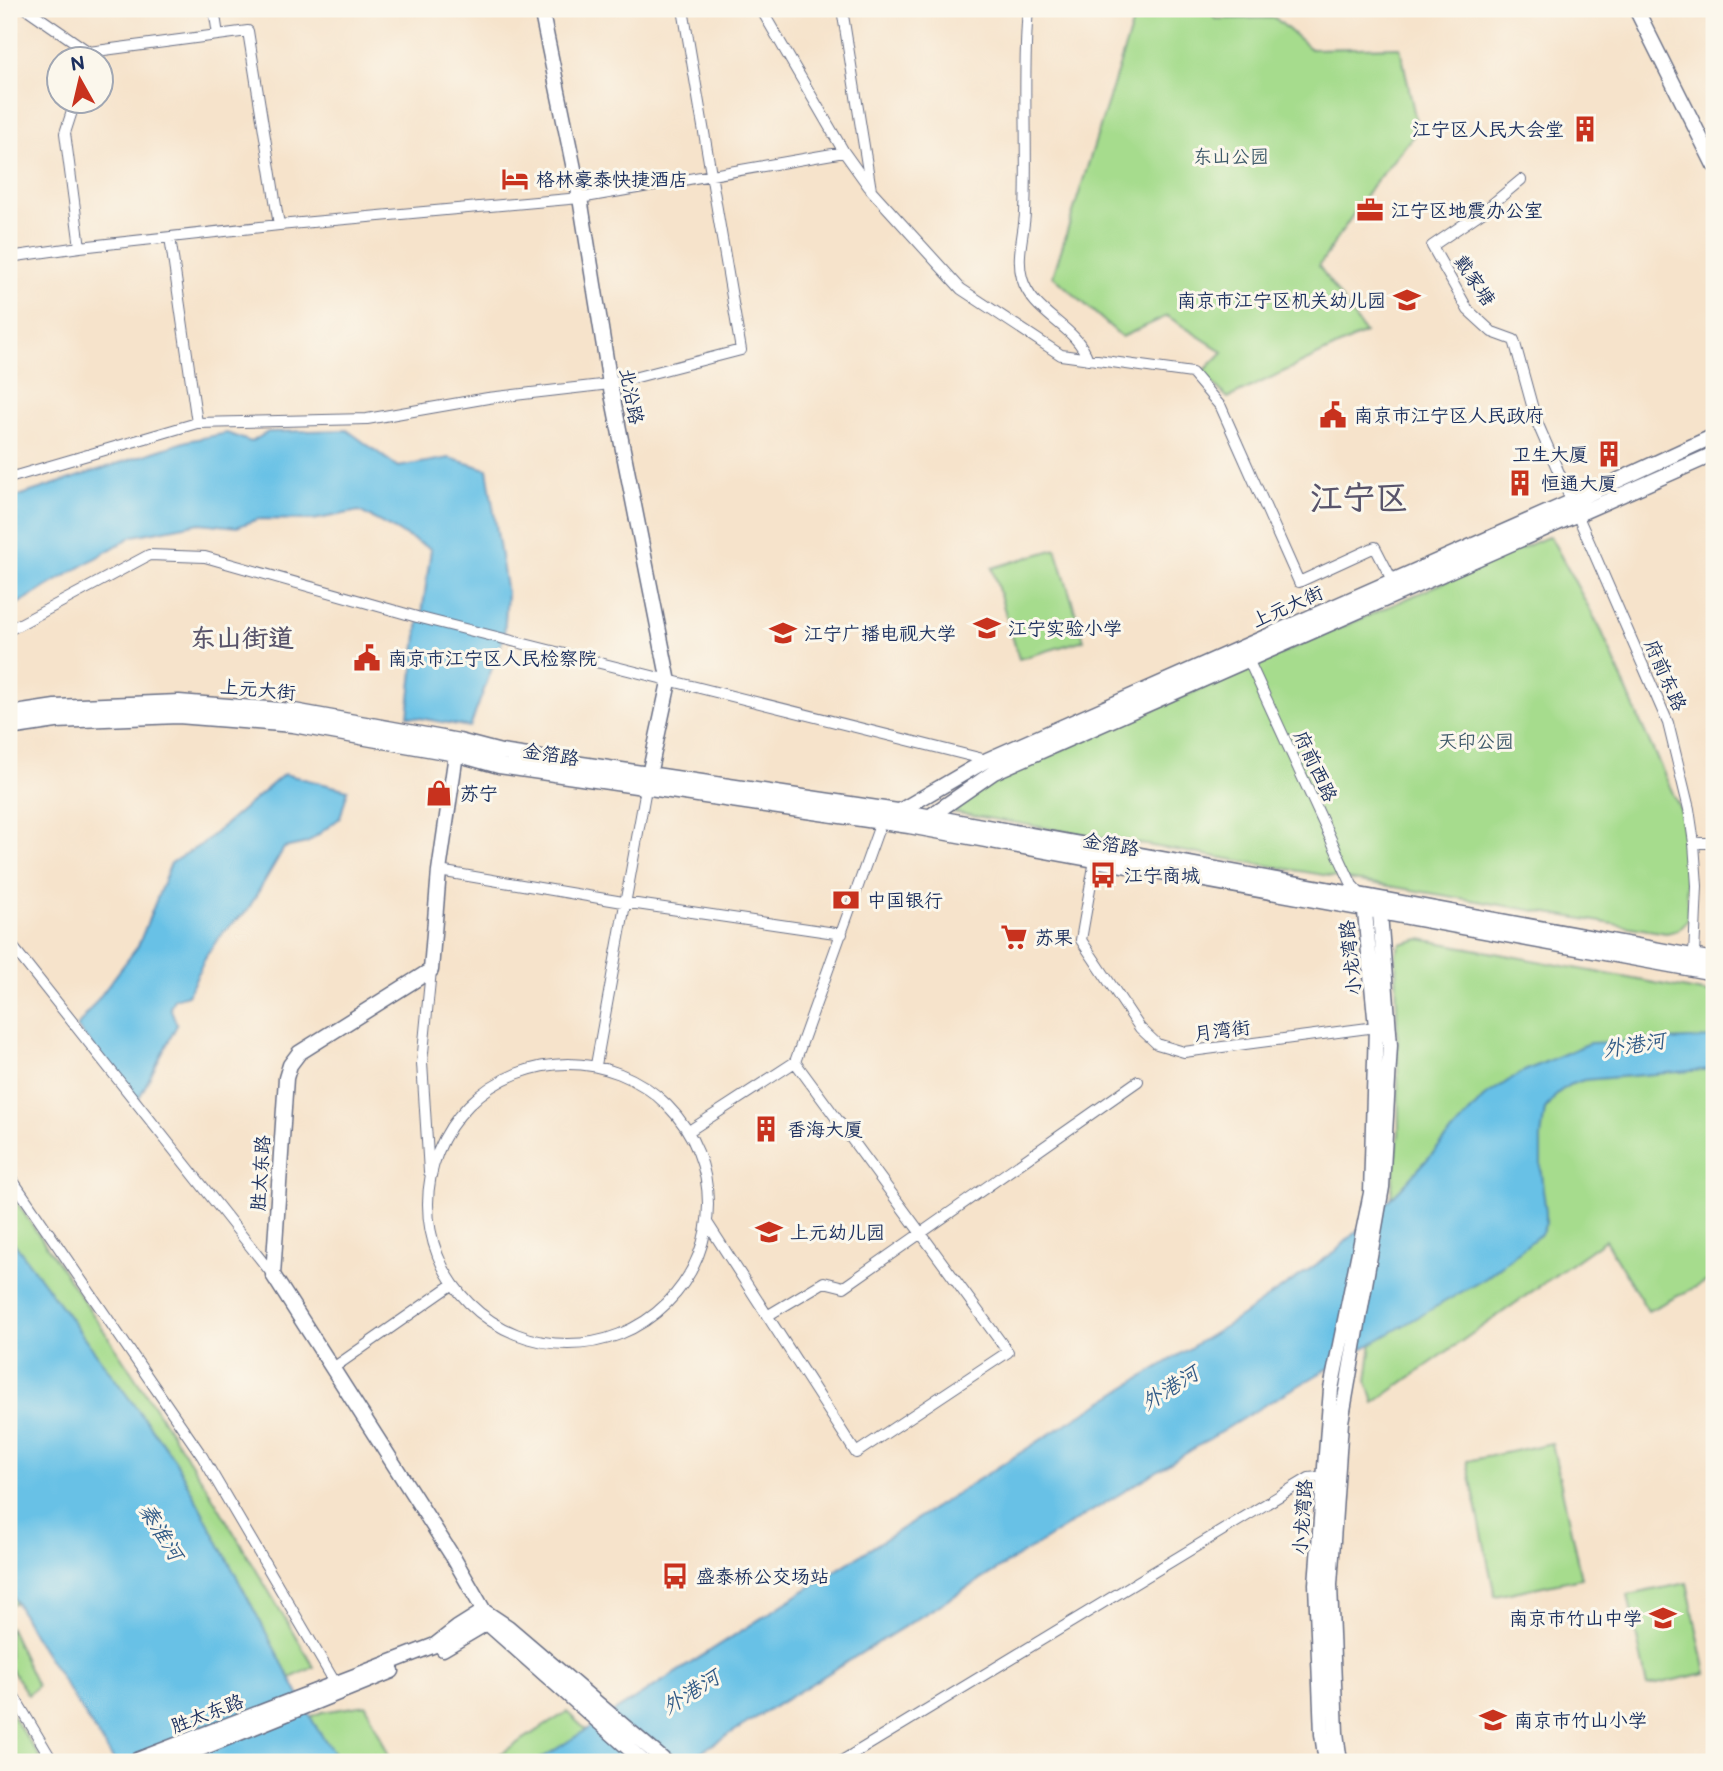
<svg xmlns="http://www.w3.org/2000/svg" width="1723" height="1771" viewBox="0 0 1723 1771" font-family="'Balsamiq Sans','LXGW WenKai TC',sans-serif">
<rect width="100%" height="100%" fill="#fbf7ec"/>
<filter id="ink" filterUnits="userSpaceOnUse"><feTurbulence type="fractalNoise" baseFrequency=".0143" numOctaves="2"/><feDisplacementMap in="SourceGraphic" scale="14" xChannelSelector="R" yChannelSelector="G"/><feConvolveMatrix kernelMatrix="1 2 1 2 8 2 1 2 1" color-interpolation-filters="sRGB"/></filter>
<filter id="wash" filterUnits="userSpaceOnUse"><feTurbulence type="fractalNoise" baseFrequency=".00686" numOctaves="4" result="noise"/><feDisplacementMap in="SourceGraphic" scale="28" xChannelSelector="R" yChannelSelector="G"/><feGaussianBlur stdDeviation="1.57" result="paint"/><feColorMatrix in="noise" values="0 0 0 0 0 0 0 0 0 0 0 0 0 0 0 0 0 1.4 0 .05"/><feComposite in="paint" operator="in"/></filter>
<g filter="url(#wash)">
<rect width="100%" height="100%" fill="#f6e3cb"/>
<!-- green -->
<path fill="#a6dc8d" stroke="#608676" stroke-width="2" d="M1137 9H1210L1215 19 1275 18 1311 49 1400 47 1418 130 1372 186 1319 266 1365 333 1228 398 1202 373 1223 352 1167 316 1122 337 1053 276Z
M1550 536 1602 632 1638 717 1682 813 1688 918C1683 928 1677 931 1666 933L951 812 997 778Z
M1056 549 1084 640 1019 659 992 568Z
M1420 939 1714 994V1278L1648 1311 1605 1240 1374 1403 1367 1381 1399 1133 1396 953 1400 944Z
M9 1191 113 1344 206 1486 314 1667 282 1682 211 1559 9 1605Z
M1552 1443 1581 1578 1495 1596 1467 1461Z
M1687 1583 1706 1673 1647 1686 1628 1595Z
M9 1626 37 1686 28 1695 9 1666Z
M366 1705 392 1762H199L322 1712Z
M9 1711 43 1762H9Z
M567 1712 620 1762H487Z"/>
<!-- water -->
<path fill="#68c1e6" stroke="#4278a2" stroke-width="2" d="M347 430 398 467 449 458 487 469 507 594 504 636 470 727 408 716 418 627 422 614 431 549 359 511 313 520 258 519 237 527 200 523 133 536 9 609V499L187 441 227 433 251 442 268 432Z
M284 774 348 790 340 818 307 843 284 848 247 911 224 931 207 954 188 995 174 999 170 1007 177 1025 137 1102 77 1027 138 946 171 863 202 844Z
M1714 1038V1069L1584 1080 1569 1085 1558 1093 1545 1109 1541 1137V1174L1546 1212V1223L1542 1233 1486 1278 1263 1406 684 1762H536L1056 1430 1234 1321 1336 1251 1401 1188 1485 1096 1522 1072 1590 1043Z
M9 1236 175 1460 316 1727 340 1762H115L33 1634 9 1589Z"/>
</g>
<g filter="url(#ink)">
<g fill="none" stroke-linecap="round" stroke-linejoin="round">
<!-- street casing -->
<g stroke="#686e84" stroke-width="12">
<path id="street" d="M27 9 89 52 248 31 279 225
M214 9 218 35
M761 9 844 152 869 187
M842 9 871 190 961 289 1061 355 1192 373 1221 407 1299 582 1375 547 1392 580
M1028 9C1022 77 1028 145 1025 213 1024 234 1016 257 1022 278 1032 315 1077 325 1088 360
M1521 180 1485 210 1432 246 1468 310 1492 332 1514 340 1536 420 1668 723 1689 809 1694 843 1697 886 1694 956
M170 237 197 423 367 419 488 398 610 384 741 350 683 9
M80 247 279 225 580 198 844 152
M9 257 80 247 65 133 75 102
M9 478 197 423
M9 630 149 555 205 557 417 617 987 760
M1247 657 1352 885 1361 895
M1694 843H1714
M1095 860 1081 940 1140 1028 1157 1044 1184 1052 1376 1027
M439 871 623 902 842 934
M9 942 273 1275
M428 1204a140 140 0 1 1 280 0a140 140 0 1 1-280 0Z
M596 1065 646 788
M689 1131 795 1062 881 822
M429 1172 422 1063 431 970
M9 1175 202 1456 337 1686
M708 1224 856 1453 1008 1352 795 1062
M767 1316 824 1282 844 1287 1138 1081
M333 1368 452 1285
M9 1688 53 1762
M840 1762 1309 1478 1327 1476"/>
</g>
<!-- secondary casing -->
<g stroke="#686e84" stroke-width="17">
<path id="secondary" d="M541 9 580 198 610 384 669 682 647 784
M1636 9 1714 165
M9 714 55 707 179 702 294 711 459 741 501 752 911 813 1714 960
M9 728 56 721 178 716 293 725 456 754 499 766 909 826 1714 973
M456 754 439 871 431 970 299 1053 290 1065 286 1078 273 1275 453 1557 484 1611 487 1623 644 1762
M896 813 987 760 1571 502 1714 436
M926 819 994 772 1714 454
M443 1649 487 1623
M132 1762 435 1645 457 1628 484 1611 508 1627 666 1762
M168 1762 392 1671
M1326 1762 1322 1734 1316 1584 1331 1389 1371 1193 1376 1027 1364 902
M1340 1762 1336 1733 1330 1585 1341 1422 1382 1187 1390 1045 1380 913 1374 908"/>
</g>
<!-- street -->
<use href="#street" stroke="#fff" stroke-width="10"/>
<!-- secondary -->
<use href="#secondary" stroke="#fff" stroke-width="14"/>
</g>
</g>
<!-- icons -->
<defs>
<g id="building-bare" transform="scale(2.1)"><path d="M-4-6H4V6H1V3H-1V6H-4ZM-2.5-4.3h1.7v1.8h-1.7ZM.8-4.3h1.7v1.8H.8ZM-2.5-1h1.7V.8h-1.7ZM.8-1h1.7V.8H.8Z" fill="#c8321e" stroke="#fbf7ec" stroke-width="2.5" paint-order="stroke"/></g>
<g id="hotel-bare" transform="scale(2.1)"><path d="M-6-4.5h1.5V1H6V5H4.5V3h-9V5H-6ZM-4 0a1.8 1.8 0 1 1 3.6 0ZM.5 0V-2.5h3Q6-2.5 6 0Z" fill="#c8321e" stroke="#fbf7ec" stroke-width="2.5" paint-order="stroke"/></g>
<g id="office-bare" transform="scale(2.1)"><path d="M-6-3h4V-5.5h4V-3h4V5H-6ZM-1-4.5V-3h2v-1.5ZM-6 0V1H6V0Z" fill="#c8321e" stroke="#fbf7ec" stroke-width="2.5" paint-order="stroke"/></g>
<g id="school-bare" transform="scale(2.1)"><path d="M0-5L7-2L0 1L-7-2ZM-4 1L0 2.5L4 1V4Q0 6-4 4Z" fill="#c8321e" stroke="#fbf7ec" stroke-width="2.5" paint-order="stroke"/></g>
<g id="civic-bare" transform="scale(2.1)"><path d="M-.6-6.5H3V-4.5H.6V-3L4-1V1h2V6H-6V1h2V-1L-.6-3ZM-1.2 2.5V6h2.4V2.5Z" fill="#c8321e" stroke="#fbf7ec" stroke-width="2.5" paint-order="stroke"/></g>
<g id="university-bare" transform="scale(2.1)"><path d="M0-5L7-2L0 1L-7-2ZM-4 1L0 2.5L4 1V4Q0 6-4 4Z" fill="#c8321e" stroke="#fbf7ec" stroke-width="2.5" paint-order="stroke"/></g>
<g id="shop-bare" transform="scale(2.1)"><path d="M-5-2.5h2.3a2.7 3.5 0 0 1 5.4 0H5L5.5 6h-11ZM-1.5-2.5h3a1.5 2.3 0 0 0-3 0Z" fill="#c8321e" stroke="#fbf7ec" stroke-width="2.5" paint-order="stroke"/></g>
<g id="bus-bare" transform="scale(2.1)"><path d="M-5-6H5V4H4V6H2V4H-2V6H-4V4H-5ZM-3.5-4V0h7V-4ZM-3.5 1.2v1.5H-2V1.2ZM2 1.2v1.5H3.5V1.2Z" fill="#c8321e" stroke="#fbf7ec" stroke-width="2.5" paint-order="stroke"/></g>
<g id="bank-bare" transform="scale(2.1)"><path d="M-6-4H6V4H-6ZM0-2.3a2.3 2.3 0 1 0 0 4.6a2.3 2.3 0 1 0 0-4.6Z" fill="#c8321e" stroke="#fbf7ec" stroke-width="2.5" paint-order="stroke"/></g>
<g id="supermarket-bare" transform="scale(2.1)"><path d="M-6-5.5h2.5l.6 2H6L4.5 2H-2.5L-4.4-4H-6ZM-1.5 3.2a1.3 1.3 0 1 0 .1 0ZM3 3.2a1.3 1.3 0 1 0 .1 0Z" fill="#c8321e" stroke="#fbf7ec" stroke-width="2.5" paint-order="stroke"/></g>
</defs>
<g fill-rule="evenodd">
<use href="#building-bare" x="1585" y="129"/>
<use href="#hotel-bare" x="515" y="179"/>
<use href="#office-bare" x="1370" y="210"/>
<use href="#school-bare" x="1407" y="300"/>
<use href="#civic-bare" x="1333" y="415"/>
<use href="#building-bare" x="1609" y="454"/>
<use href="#building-bare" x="1520" y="483"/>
<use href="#school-bare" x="987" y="628"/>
<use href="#university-bare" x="783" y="633"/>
<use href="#civic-bare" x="367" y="658"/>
<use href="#shop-bare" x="439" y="793"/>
<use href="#bus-bare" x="1103" y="875"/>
<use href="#bank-bare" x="846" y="900"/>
<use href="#supermarket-bare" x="1014" y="937"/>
<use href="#building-bare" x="766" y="1129"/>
<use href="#school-bare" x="769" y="1232"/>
<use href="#bus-bare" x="675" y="1576"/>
<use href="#school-bare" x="1663" y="1618"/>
<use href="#school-bare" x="1493" y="1720"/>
</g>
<g text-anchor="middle" stroke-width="6" stroke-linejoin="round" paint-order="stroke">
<!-- poi labels -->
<g font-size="19" fill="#1b2f5e" stroke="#fbf7ec" text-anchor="start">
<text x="1564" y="136" text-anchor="end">江宁区人民大会堂</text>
<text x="536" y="186">格林豪泰快捷酒店</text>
<text x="1391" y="217">江宁区地震办公室</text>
<text x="1386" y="307" text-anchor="end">南京市江宁区机关幼儿园</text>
<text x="1354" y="422">南京市江宁区人民政府</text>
<text x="1588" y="461" text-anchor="end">卫生大厦</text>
<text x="1541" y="490">恒通大厦</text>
<text x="1008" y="635">江宁实验小学</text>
<text x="804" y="640">江宁广播电视大学</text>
<text x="388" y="665">南京市江宁区人民检察院</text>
<text x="460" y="800">苏宁</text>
<text x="1124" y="882">江宁商城</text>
<text x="867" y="907">中国银行</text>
<text x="1035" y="944">苏果</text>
<text x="787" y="1136">香海大厦</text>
<text x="790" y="1239">上元幼儿园</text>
<text x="696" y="1583">盛泰桥公交场站</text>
<text x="1642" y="1625" text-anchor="end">南京市竹山中学</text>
<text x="1514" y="1727">南京市竹山小学</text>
</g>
<!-- park labels -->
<g font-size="19" fill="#3e5a6a" stroke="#fbf7ec">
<text x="1231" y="163">东山公园</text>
<text x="1476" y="748">天印公园</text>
</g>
<!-- street labels -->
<g font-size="19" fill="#1b2f5e" stroke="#fbf7ec">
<text transform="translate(1475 280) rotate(56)" y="7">戴家塘</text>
<text transform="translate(632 396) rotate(79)" y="7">北沿路</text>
<text transform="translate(1287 606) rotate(-24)" y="7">上元大街</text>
<text transform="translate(1666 675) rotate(66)" y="7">府前东路</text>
<text transform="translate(258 689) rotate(5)" y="7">上元大街</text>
<text transform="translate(551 754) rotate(9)" y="7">金箔路</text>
<text transform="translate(1316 766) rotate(65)" y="7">府前西路</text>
<text transform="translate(1111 844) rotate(10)" y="7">金箔路</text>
<text transform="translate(1350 958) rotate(-96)" y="7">小龙湾路</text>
<text transform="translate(1222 1030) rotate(-7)" y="7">月湾街</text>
<text transform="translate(260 1173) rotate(-86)" y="7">胜太东路</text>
<text transform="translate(1302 1517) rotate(-86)" y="7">小龙湾路</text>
<text transform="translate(207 1713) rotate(-21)" y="7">胜太东路</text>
</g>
<!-- water labels -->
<g font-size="21" font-style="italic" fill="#325b87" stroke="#fbf7ec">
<text transform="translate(1634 1045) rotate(-9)" y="7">外港河</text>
<text transform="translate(1170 1388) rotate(-32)" y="7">外港河</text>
<text transform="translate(161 1532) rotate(58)" y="7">秦淮河</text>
<text transform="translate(691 1692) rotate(-32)" y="7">外港河</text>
</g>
<!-- district labels -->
<g font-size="26" font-weight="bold" fill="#59546b" stroke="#fbf7ec">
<text x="242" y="647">东山街道</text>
</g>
<!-- town labels -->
<g font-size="33" font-weight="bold" fill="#59546b" stroke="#fbf7ec">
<text x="1359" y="509">江宁区</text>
</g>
</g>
<!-- margin -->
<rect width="1723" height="1771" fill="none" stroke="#fbf7ec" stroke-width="35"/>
<!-- north arrow -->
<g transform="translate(80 80) rotate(352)"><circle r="33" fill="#fbf7ec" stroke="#a1a7b3" stroke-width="2"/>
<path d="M0-5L12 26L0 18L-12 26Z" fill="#c8321e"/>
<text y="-10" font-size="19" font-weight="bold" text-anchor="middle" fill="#1b2f5e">N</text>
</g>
</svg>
